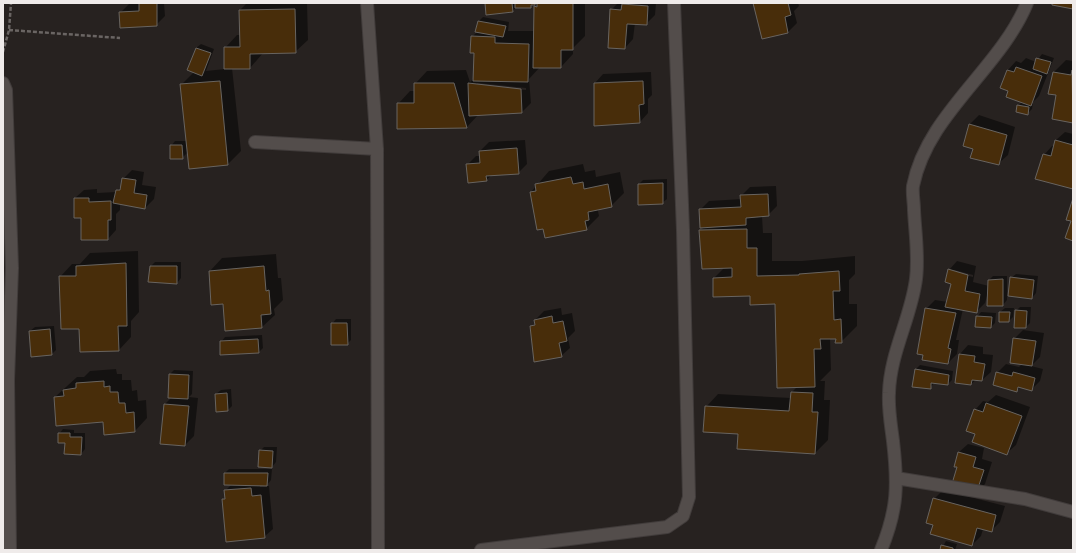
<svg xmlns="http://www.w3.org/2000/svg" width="1076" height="553" viewBox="0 0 1076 553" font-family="'Fira Sans Condensed',sans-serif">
<rect width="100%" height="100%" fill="#272220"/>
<!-- shadow -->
<path fill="#0007" fill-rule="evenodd" d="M164 3 165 16 156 25 120 13 129 4Z
M247 3H307L308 40 295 52 263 53 250 68H232L241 151 228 164 190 168 188 152 182 158 171 146 175 141H187L181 85 194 72 196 48 201 44 214 49 206 71 225 69V48L237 35H241L240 10Z
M486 3H585V36L573 48V54L561 67H540L529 79 531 103 522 112 479 114 467 127 398 128V104L410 91H415V84L427 71 466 70 470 82 474 78 475 52 472 37 476 33 479 21 483 17 509 22 508 31H534L535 7 537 4H534L530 7H516L513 11 487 14ZM477 83 526 88V90L477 85Z
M618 3H656L655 15 646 24 635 23 633 39 625 48 611 10Z
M754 3H798L799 6 794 11 797 23 788 32 763 38Z
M1042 54 1054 58 1039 96 1033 102 1032 109 1027 114 1018 106 1022 102 1010 90 1001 87 1008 70 1016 61 1021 63 1026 58 1036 62Z
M1066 60 1073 61V122L1053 118 1057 94 1054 72Z
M651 72 652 95 648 99V113L640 122 595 83 603 74Z
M979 115 1015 127 1008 155 999 163 974 148 964 145 970 124Z
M1065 132 1073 134V188L1044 155 1052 146H1054L1056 140Z
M525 140 527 164 518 173 492 175 486 180 467 165 476 156H480V151L489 142Z
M583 164 585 172 595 170 596 177 620 172 624 193 611 206 600 208 598 211 599 216 586 229 531 192 549 171Z
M132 170 144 172 142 185 156 187 154 199 145 208 120 204V210L116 214V230L108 239 82 217 75 198 84 190 97 189V193L116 192 122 185 123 179Z
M667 179V199L662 203 639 184 643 180Z
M776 186 777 206 768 215 762 216 763 233H772V261H802L855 256V274L849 280V304H857V326L841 342 837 338H830L831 370 820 381H825L824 400H830L828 440 815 453 738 448 739 433 706 407 718 394 791 398 792 392 798 386 776 303 751 295 714 296V278L725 267 700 231 704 227 700 210 709 201 742 199 741 196 750 187Z
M138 251 139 312 131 321V337L119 350 80 328 60 277 72 264H80L90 253Z
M276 254 278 278H281L283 300 274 309 275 315 262 327 210 271 222 258Z
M957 261 976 266 973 282 989 286V280L993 276H1007V300L1003 305H988L987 296 985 303 976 312 963 309 956 340H959L957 354 948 363 926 309 935 300 948 302 953 283 949 270ZM954 270 973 275V277L954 272Z
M155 262H181V278L177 283 151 266Z
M1016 274 1038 276 1036 293 1032 298 1011 278Z
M1020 307H1031L1030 323 1026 327 1016 311Z
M561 308 562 315 572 313 575 331 568 338 570 348 561 356 532 327 535 323V320L544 311Z
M1005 308H1014L1013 317 1009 321 1000 312Z
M981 312 996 313 995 323 991 327 977 317Z
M336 319H351V340L347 344 332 324Z
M54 326 56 350 52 354 30 331 35 327Z
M1023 330 1044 333 1040 357 1031 366 1043 369 1040 381 1031 390 1021 387 1017 390 997 373 1006 364 1019 367 1022 364 1014 339Z
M262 335 263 348 259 352 221 354V342L225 337Z
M968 345 983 347V354L993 355 991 372 982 380H976L971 384 956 382 960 354Z
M920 365 953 371 952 380 948 384 935 382 930 388 916 369Z
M116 369 117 374H122V380H131L132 391 137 390 138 401 146 400 147 418 135 431 104 421 55 397 77 377H84L90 371Z
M174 370 193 371 192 394 189 397 198 398 194 436 185 445 161 443 165 404 172 397 170 374Z
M231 389 232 406 228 410H217L216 394 221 390Z
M996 395 1030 407 1016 445 1007 453 975 410 983 401 988 402Z
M63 429 74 430V433H85V449L81 454 59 434Z
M968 444 984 448 982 459 992 462 985 484 976 493 958 466H955L959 452Z
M264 447H277L276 462 272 467 260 451Z
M229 469H272L271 480 267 485 260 484V487L269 486 273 529 264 537 223 499 226 497 225 491 232 484H225V473Z
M943 490 1005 506 1000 522 991 531 983 529 981 536 972 545 934 524V499Z
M946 541 957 544 955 550H941Z"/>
<!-- building -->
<path fill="#482d0a" stroke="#686460" d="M139 3H157V26L120 28 119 12 139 11Z
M485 3H512L513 12 486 15Z
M515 3H535V5H531V8H515Z
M537 3H573V50H561V68H533L534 6 537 7Z
M753 3H788L791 15 785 17 788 33 762 39Z
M1052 3H1073V9L1052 5Z
M622 4 648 6 647 25 627 24 625 49 608 48 610 9 621 10Z
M295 9 296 53 250 54V69H224V47H240L239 10Z
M478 21 506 26 503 37 475 32Z
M471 36 495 37V43L529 44 528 82 473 81 474 53H470Z
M196 48 211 53 202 76 187 70Z
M1036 58 1051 62 1047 74 1033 69Z
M1016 67 1042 76 1031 106 1006 97 1008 91 1000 88 1007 70 1014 72Z
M1072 70 1073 123 1052 119 1056 95 1048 94 1053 72 1071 75Z
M220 81 228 165 189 169 180 84Z
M643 81 644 104 639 105 640 123 594 126V83Z
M414 83H454L467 128 397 129V103H414Z
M468 83 521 89 522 113 469 116Z
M1017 105 1029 107 1028 115 1016 112Z
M969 124 1007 135 999 165 970 158 973 149 963 146Z
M1055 140 1073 145V189L1035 179 1043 154 1051 156Z
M170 145H182L183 159H170Z
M517 148 519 174 486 176 487 181 468 183 466 164 480 163 479 151Z
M571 177 573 184 583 182 584 189 608 184 612 207 588 212 589 220 585 221 587 230 545 238 543 229 537 230 530 192 536 191 535 184Z
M122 178 136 180 134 193 147 195 145 209 113 203 116 190H120Z
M663 183V204L638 205V184Z
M768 194 769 216 746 218V225L700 228 699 209 741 207 740 195Z
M74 198H89V202L111 201V220H108V240H81V218H74Z
M1073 198V241L1065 238 1071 221 1066 220Z
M747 229V248H757V276L799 275V274L839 271 840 291H833L834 320 841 319 842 343H835L836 339H820L821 349H814L815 387 777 388 775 304 750 305V296L713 297V278L732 277V268L702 269 699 230Z
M126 263 127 326H118L119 351 80 352 79 329H61L59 276H76V266Z
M150 266H177V284L148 282Z
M264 266 266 291 269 290 271 314 261 315 262 328 225 331 223 304 211 305 209 271Z
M948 269 968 275 965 291 980 294 977 313 945 307 951 284 945 282Z
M1010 277 1034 280 1032 299 1008 296Z
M1003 279V306H987L988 280Z
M925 308 956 313 948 348 951 349 948 364 922 360 923 355 917 354Z
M1015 310 1027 311 1026 328H1014Z
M999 312H1010L1009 322H999Z
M552 316 553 323 563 321 567 341 559 343 562 357 534 362 530 326 535 325 534 320Z
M976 316 992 317 991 328 975 327Z
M331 323H347L348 345H331Z
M50 329 52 355 31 357 29 331Z
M1013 338 1036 341 1032 366 1010 363Z
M258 339 259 353 220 355V341Z
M959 354 975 356 974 362 985 364 982 381 972 380 971 385 955 383Z
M915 369 949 375 948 385 931 383V389L912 387Z
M996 372 1012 376 1013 372 1035 378 1032 391 1018 387 1017 392 993 385Z
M169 374 189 375 188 399 168 398Z
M104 381V387L110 386V392H118L119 403H125L126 413 134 412 135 432 104 435 103 422 56 426 54 397 64 396 63 390 76 388V383Z
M791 392 813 393 812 412H818L815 454 737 449 738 434 703 432 705 406 789 411Z
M227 393 228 411 216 412 215 394Z
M986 403 1022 416 1007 455 972 442 975 434 966 431 974 409 983 412Z
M164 404 189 406 185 446 160 444Z
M58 433H70V437H82L81 455 64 454 65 443H58Z
M259 450 273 451 272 468 258 467Z
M958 452 976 457 973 467 984 470 976 494 951 487 957 467H954Z
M224 473H268L267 486 224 485Z
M251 488 252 496 261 495 265 538 226 542 222 499H225L224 490Z
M933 498 996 515 992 532 977 528 972 546 930 534 933 525 926 523Z
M941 545 953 548V550H940Z"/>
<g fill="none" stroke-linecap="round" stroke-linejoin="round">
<!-- minor casing -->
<g stroke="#413c3b" stroke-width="14">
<path id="minor" d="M367 3 377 149 378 550
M3 83 6 90 12 268 8 380 10 550
M255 142 377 149
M896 478 1025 499 1073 512
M481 550 667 527 683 516 689 497 683 230 674 3
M881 550C898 509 898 484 893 441 891 425 888 409 889 393 890 353 911 318 916 279 919 256 915 232 914 210 914 202 912 193 913 186 927 114 1000 69 1027 3"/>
</g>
<!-- path -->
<path stroke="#6a6563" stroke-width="2.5" stroke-dasharray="4 2" stroke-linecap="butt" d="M9 30 120 38
M3 52 9 30 11 3"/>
<!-- minor -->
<use href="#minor" stroke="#534d4b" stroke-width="12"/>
</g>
<!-- border -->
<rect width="1076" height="553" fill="none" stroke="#efebea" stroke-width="8"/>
</svg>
